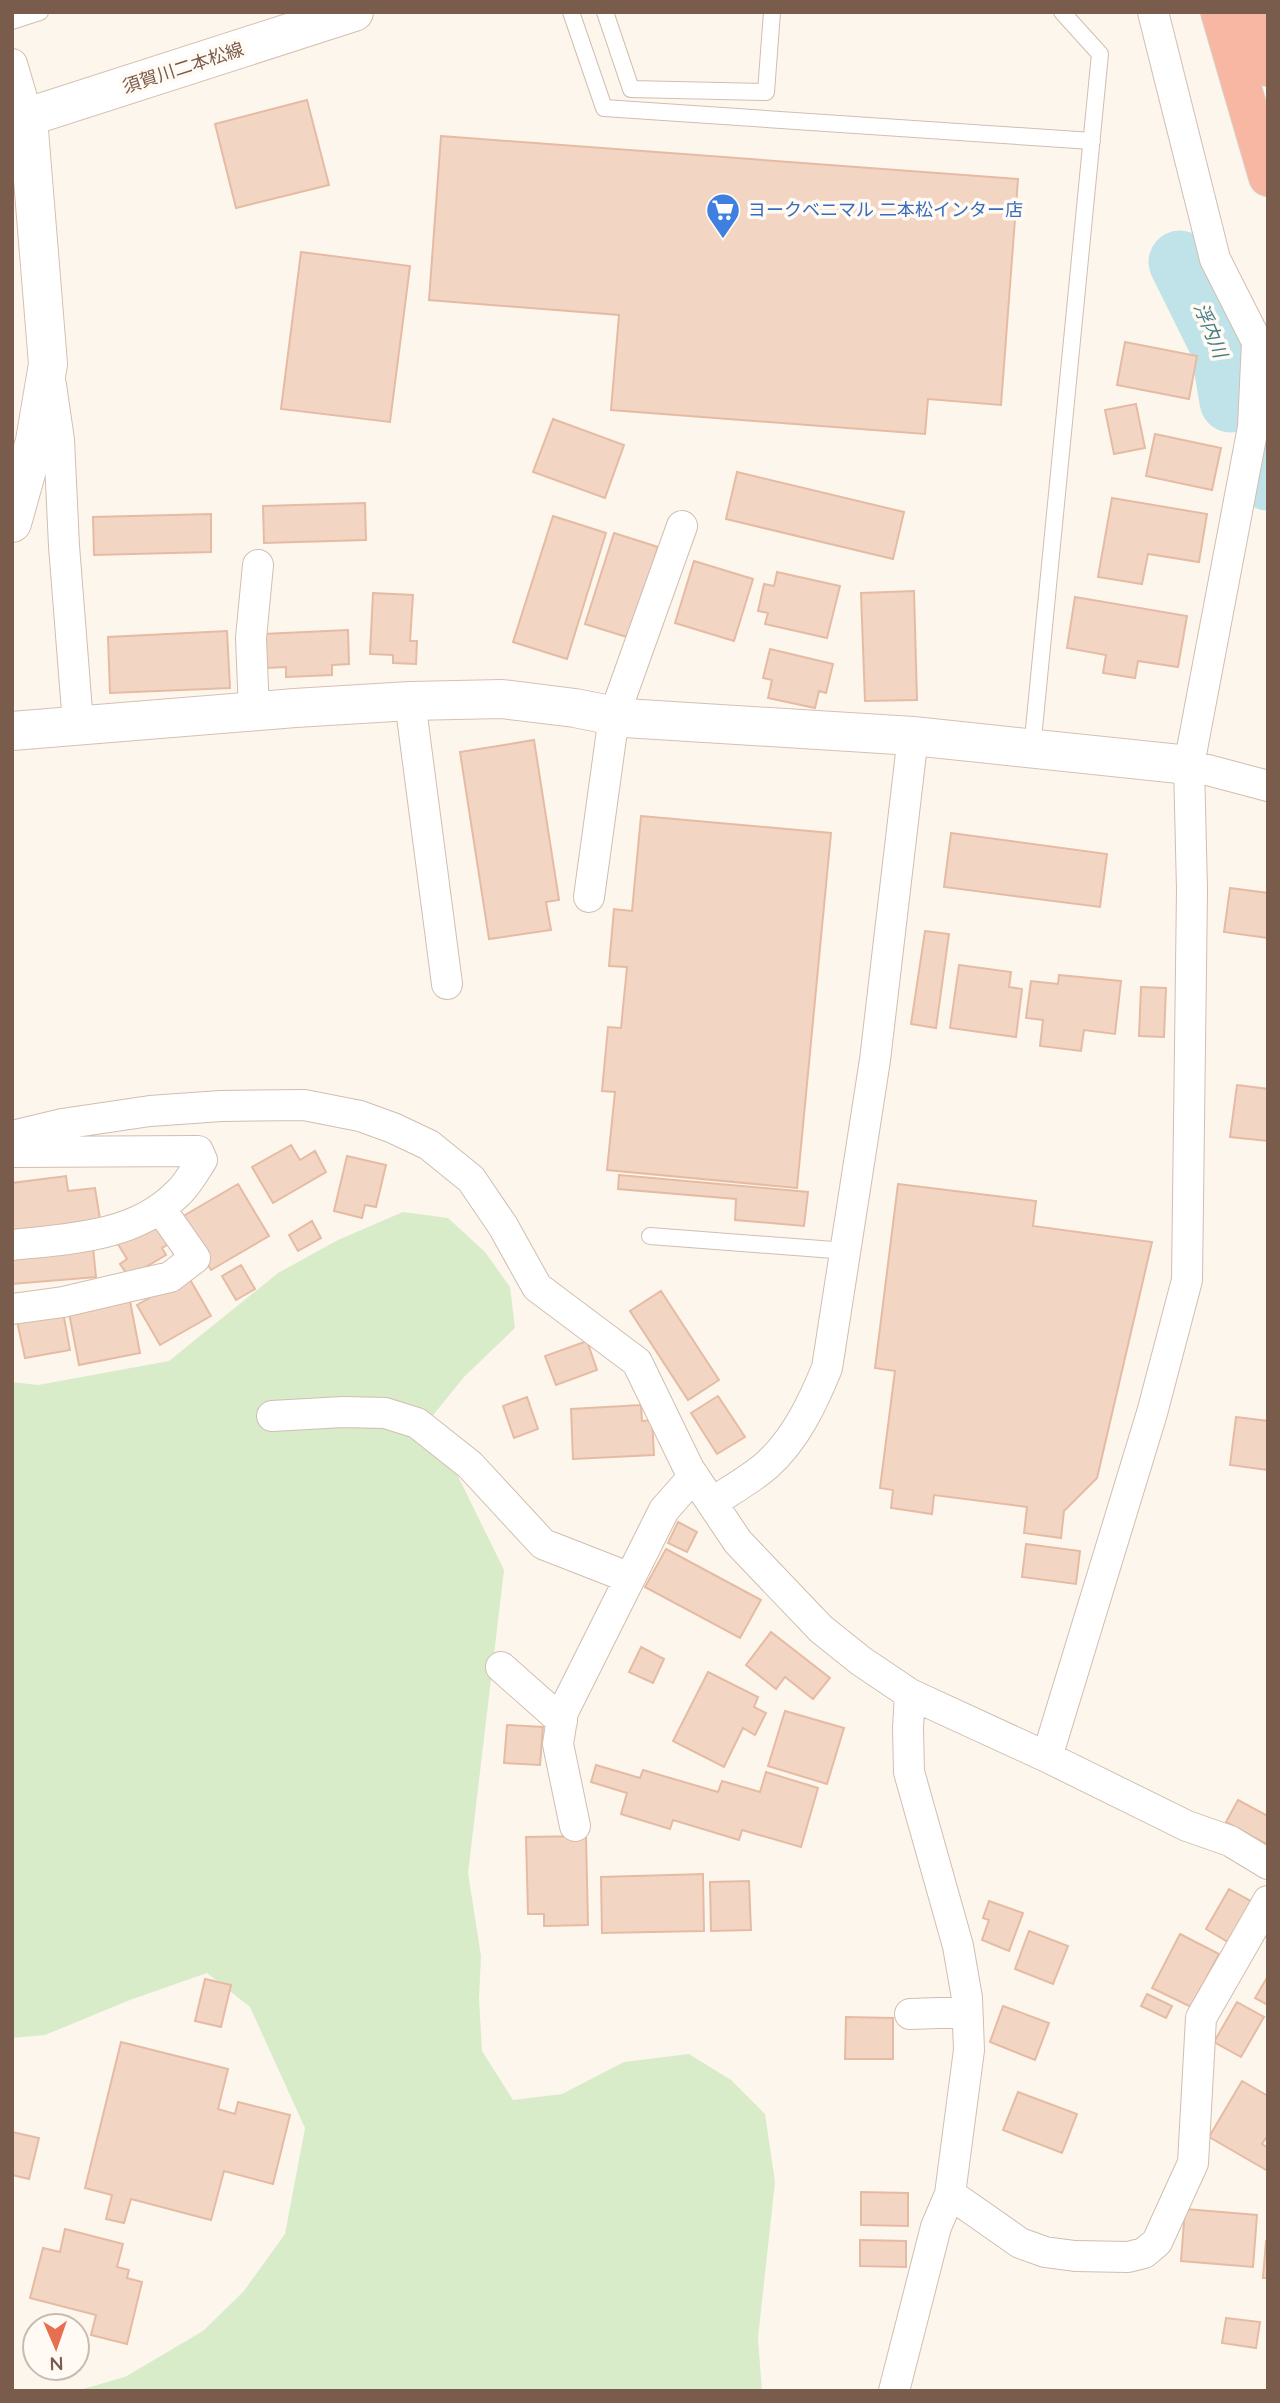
<svg xmlns="http://www.w3.org/2000/svg" width="1280" height="2403" viewBox="0 0 1280 2403" font-family="Quicksand,'Noto Sans JP',sans-serif">
<rect width="100%" height="100%" fill="#fdf6ec"/>
<!-- green -->
<path fill="#d8ecc9" d="M403 1212 448 1218 485 1252 510 1287 515 1328 464 1377 430 1419 504 1570 468 1873 481 1956 479 1999 482 2051 513 2100 562 2094 624 2062 689 2054 731 2080 765 2114 775 2182 758 2338 762 2391H76L125 2377 203 2331 244 2291 285 2234 305 2128 250 2007 207 1973 130 2000 45 2035 12 2038V1382L38 1385 169 1361 278 1273 338 1240Z"/>
<g fill="none" stroke-linecap="round" stroke-linejoin="round">
<!-- river -->
<path stroke="#bfe3e8" stroke-width="63" d="M1180 262 1222 347 1231 401
M1266 475 1268 479"/>
</g>
<!-- building -->
<path fill="#f3d5c3" stroke="#e6bba3" stroke-width="2" d="M307 100 329 185 236 208 215 124Z
M441 136 1018 179 1001 405 928 399 925 434 611 410 619 315 429 300Z
M301 252 410 266 390 422 281 409Z
M1125 342 1197 356 1189 399 1117 385Z
M1136 404 1145 448 1114 454 1105 410Z
M553 419 624 445 605 498 533 472Z
M1155 434 1221 448 1212 490 1146 476Z
M737 472 904 512 893 559 726 519Z
M1112 498 1207 514 1199 562 1148 554 1142 584 1098 577Z
M365 503 366 540 264 543 263 506Z
M211 514V552L94 555 93 517Z
M553 516 606 533 567 659 513 642Z
M614 533 658 547 630 638 585 624Z
M694 561 753 579 734 641 675 623Z
M777 572 840 586 827 638 765 624 768 613 758 611 764 584 774 586Z
M914 591 917 700 865 701 861 593Z
M373 593 413 595 410 641H417L416 664 393 663V655L370 654Z
M1075 597 1187 616 1178 667 1138 661 1135 678 1103 673 1106 655 1067 648Z
M348 630 349 664 332 665V675L286 677V667L265 668 263 634Z
M227 631 230 688 110 693 108 637Z
M770 649 833 664 826 693 819 691 815 708 768 698 772 680 763 678Z
M534 740 559 900 546 902 551 930 489 939 460 752Z
M641 816 831 833 797 1188 607 1170 615 1092 602 1091 608 1027 621 1028 627 967 609 966 614 909 632 911Z
M951 833 1107 854 1100 907 944 887Z
M1230 888 1268 893V938L1224 932Z
M925 931 949 934 936 1028 911 1024Z
M959 965 1011 972 1009 987 1022 989 1016 1037 950 1028Z
M1059 975 1121 981 1115 1034 1084 1030 1081 1051 1040 1046 1043 1020 1026 1018 1031 981 1058 984Z
M1141 987 1166 988 1164 1037 1139 1036Z
M1237 1085 1268 1089V1141L1230 1137Z
M291 1145 300 1160 315 1151 326 1172 273 1203 252 1167Z
M347 1156 386 1165 376 1207 365 1205 362 1218 334 1211Z
M619 1175 808 1192 804 1226 735 1220 736 1199 618 1189Z
M66 1176 68 1191 95 1188 100 1219 12 1232V1183Z
M238 1184 269 1236 211 1270 180 1218Z
M898 1184 1036 1201 1033 1226 1152 1242 1097 1478 1064 1511 1061 1538 1024 1533 1027 1507 934 1495 932 1514 891 1508 893 1490 880 1488 895 1371 875 1368Z
M155 1213 172 1242 162 1248 166 1255 129 1277 120 1264 127 1259 118 1244 143 1230Z
M312 1221 321 1238 298 1251 289 1235Z
M93 1247 96 1277 12 1284V1255Z
M241 1265 255 1289 236 1300 222 1276Z
M188 1276 211 1316 160 1345 137 1305Z
M661 1291 719 1380 688 1400 630 1311Z
M130 1301 140 1353 79 1365 69 1313Z
M63 1312 70 1350 25 1358 17 1321Z
M587 1341 597 1370 556 1385 545 1356Z
M718 1396 745 1437 717 1454 691 1413Z
M527 1397 538 1429 514 1438 503 1406Z
M641 1405 642 1421 652 1420 654 1455 573 1459 571 1409Z
M1236 1417 1268 1421V1470L1230 1465Z
M678 1522 697 1532 687 1552 668 1543Z
M1026 1544 1080 1551 1076 1584 1022 1577Z
M666 1549 761 1600 740 1638 645 1587Z
M771 1632 830 1678 813 1699 785 1677 776 1689 746 1665Z
M641 1647 664 1659 653 1683 629 1672Z
M708 1672 758 1697 754 1707 766 1713 755 1735 743 1728 724 1767 673 1741Z
M785 1711 844 1728 827 1784 768 1766Z
M507 1725 543 1727 540 1765 504 1763Z
M596 1765 640 1778 643 1770 718 1792 722 1781 760 1792 766 1772 818 1788 801 1847 742 1830 739 1840 673 1820 670 1829 621 1814 627 1793 591 1782Z
M1238 1800 1268 1816V1845L1226 1822Z
M586 1836 588 1925 544 1926V1914H528L526 1837Z
M703 1874 704 1931 602 1933 601 1877Z
M749 1881 751 1930 711 1931 710 1882Z
M1229 1889 1256 1904 1233 1945 1206 1929Z
M989 1901 1023 1913 1009 1951 982 1940 989 1920 983 1918Z
M1029 1931 1068 1946 1053 1984 1015 1969Z
M1180 1934 1219 1954 1191 2007 1152 1988Z
M1268 1976V2005L1255 1998Z
M205 1979 231 1985 221 2027 195 2021Z
M1147 1994 1172 2006 1166 2018 1141 2006Z
M1237 2002 1264 2017 1241 2057 1214 2042Z
M1003 2006 1049 2023 1035 2060 990 2042Z
M846 2017 893 2018V2059H845Z
M121 2042 228 2069 218 2109 235 2114 238 2102 290 2115 273 2184 224 2171 211 2220 131 2199 124 2223 106 2219 112 2195 85 2188Z
M1242 2081 1268 2096V2135L1262 2144 1268 2148V2171L1209 2137Z
M1018 2092 1077 2114 1062 2153 1003 2130Z
M12 2132 39 2138 29 2179 12 2175Z
M861 2192 908 2193V2226L861 2225Z
M1185 2209 1257 2215 1253 2267 1181 2261Z
M65 2229 123 2244 117 2267 129 2270 127 2278 142 2282 127 2344 91 2335 96 2315 30 2298 43 2248 60 2252Z
M860 2240 906 2241V2267L860 2266Z
M1266 2241H1268V2278H1263Z
M1226 2318 1260 2322 1256 2348 1222 2343Z"/>
<g fill="none" stroke-linecap="round" stroke-linejoin="round">
<!-- lane casing -->
<g stroke="#d1beb0" stroke-width="18">
<path id="lane" d="M571 12 604 108 1092 141
M605 12 631 89 766 92 772 12
M12 21 40 12
M1032 749 1100 54 1062 12
M650 1236 847 1251"/>
</g>
<!-- street casing -->
<g stroke="#d1beb0" stroke-width="32">
<path id="street" d="M1153 12 1215 259 1257 342
M12 64 28 118
M51 385 59 440 64 546 78 724
M410 701 447 984
M254 712 251 638 258 565
M1189 765 1268 786
M589 897 614 716 682 526
M12 1136 62 1124 150 1111 221 1106 304 1105 360 1116 393 1128 429 1145 471 1179 503 1226 537 1287 637 1362 689 1469 738 1542 821 1629 861 1661 910 1694 1047 1757 1187 1826 1230 1841 1268 1864
M12 1152 198 1151 202 1160C194 1172 187 1186 176 1195 134 1237 68 1239 12 1245
M12 1309 63 1302 170 1277 195 1258 160 1208
M272 1416 343 1412 385 1413 417 1423 470 1465 543 1544 630 1578
M713 1502C731 1490 751 1479 767 1465 796 1439 813 1402 827 1368L875 1060 913 736
M501 1667 562 1721
M1047 1757 1152 1413 1187 1280 1192 890 1189 765 1253 427 1257 342H1268
M575 1826 558 1744 563 1712 664 1510 694 1476
M910 2014 967 2012
M950 2194 1020 2243 1045 2252 1075 2256 1128 2257 1144 2253 1157 2242 1193 2163 1201 2018 1268 1901
M894 2391 936 2227 950 2194 969 2050 967 1998 958 1946 909 1772 908 1728 910 1694"/>
</g>
<!-- secondary casing -->
<g stroke="#d6c0b0" stroke-width="40">
<path id="secondary" d="M12 122 354 12
M12 523 35 441 48 364 28 118
M12 731 295 708 410 701 502 699 575 708 625 718 913 736 1189 765"/>
</g>
<!-- highway casing -->
<g stroke="#dad1cd" stroke-width="40">
<path id="highway" d="M1220 12 1268 177
M1250 12 1268 67"/>
</g>
<!-- lane -->
<use href="#lane" stroke="#fff" stroke-width="16"/>
<!-- street -->
<use href="#street" stroke="#fff" stroke-width="30"/>
<!-- secondary -->
<use href="#secondary" stroke="#fff" stroke-width="38"/>
<!-- highway -->
<use href="#highway" stroke="#f7b7a3" stroke-width="38"/>
</g>
<!-- icons -->
<defs>
<g id="supermarket-pin" transform="scale(1.75)"><path d="M0 17L-7.5 6A9.5 9.5 0 1 1 7.5 6Z" fill="#3f7fe0" stroke="#fffaf3"/><path d="M-6-5.5h2.5l.6 2H6L4.5 2H-2.5L-4.4-4H-6ZM-1.5 3.2a1.3 1.3 0 1 0 .1 0ZM3 3.2a1.3 1.3 0 1 0 .1 0Z" fill="#fff"/></g>
</defs>
<g fill-rule="evenodd">
<use href="#supermarket-pin" x="723" y="210"/>
</g>
<g text-anchor="middle" stroke-width="7" stroke-linejoin="round" paint-order="stroke">
<!-- street labels -->
<g font-size="18" fill="#7a5c4d" stroke="#fffaf3">
<text transform="translate(183 68) rotate(-18)" y="6">須賀川二本松線</text>
</g>
<!-- shop labels -->
<g font-size="18" fill="#366cbe" stroke="#fffaf3" text-anchor="start">
<text x="748" y="216">ヨークベニマル 二本松インター店</text>
</g>
<!-- water labels -->
<g font-size="19" font-style="italic" fill="#437c86" stroke="#fffaf3">
<text transform="translate(1211 330) rotate(68)" y="7">浮内川</text>
</g>
</g>
<!-- border -->
<rect width="1280" height="2403" fill="none" stroke="#7a5c4d" stroke-width="28"/>
<!-- north arrow -->
<g transform="translate(56 2347) rotate(178)"><circle r="33" fill="#fffaf3" stroke="#cabbb1" stroke-width="2"/>
<path d="M0-5L12 26L0 18L-12 26Z" fill="#e76f51"/>
<text y="-10" font-size="19" font-weight="bold" text-anchor="middle" fill="#7a5c4d">N</text>
</g>
</svg>
